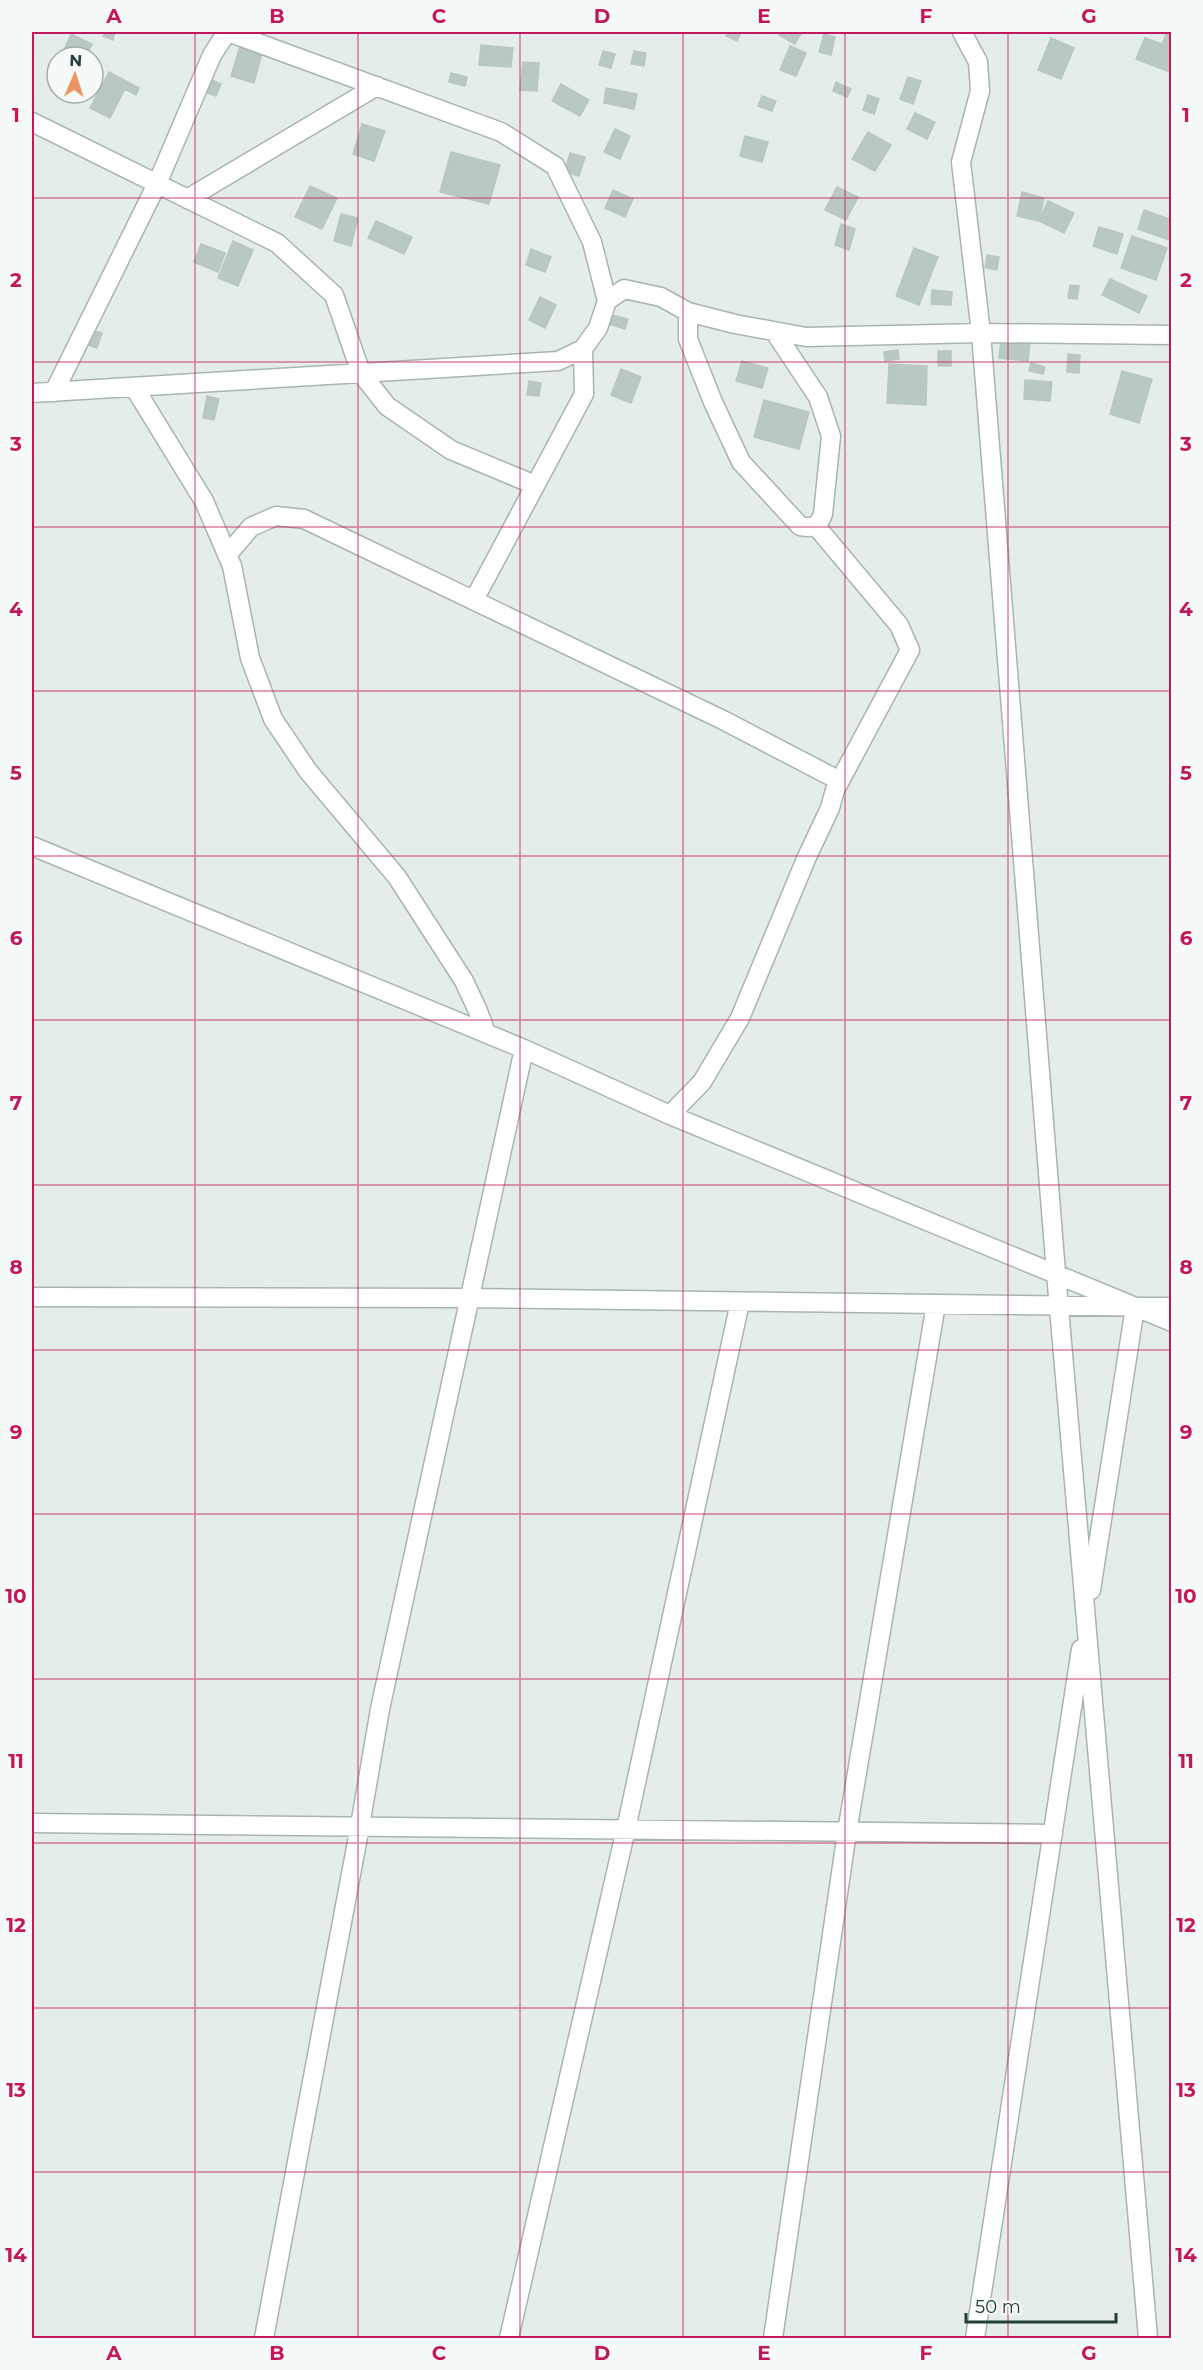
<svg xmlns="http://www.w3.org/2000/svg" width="1203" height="2370" viewBox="0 0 1203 2370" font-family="Montserrat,sans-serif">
<rect width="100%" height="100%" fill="#e5edea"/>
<!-- building -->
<path fill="#bac8c4" stroke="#b7c7c2" stroke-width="1.5" d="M105 32H115L113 40 103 36Z
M728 32H741L737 41 726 36Z
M781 32H802L795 44 779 35Z
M1167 32H1172V73L1136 59 1145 38 1162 44Z
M71 34 92 44 86 57H61Z
M824 34 835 37 831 55 819 52Z
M1051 38 1074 48 1061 79 1038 70Z
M481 45 513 48 511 67 479 65Z
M240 46 262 53 254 83 231 76Z
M790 46 806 53 796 76 780 70Z
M603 51 615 54 611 68 599 65Z
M634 51 646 53 644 66 631 64Z
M523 62 539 63 537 91 520 90Z
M109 72 139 88 136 95 125 89 110 118 90 108Z
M451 73 467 77 465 86 449 82Z
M908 77 921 81 913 104 900 99Z
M209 79 221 84 216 96 204 92Z
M836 82 851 89 847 97 833 91Z
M561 84 589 100 580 116 552 101Z
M606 88 637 94 634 109 604 103Z
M868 95 879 99 874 114 863 110Z
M762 96 776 101 772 111 758 106Z
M915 113 935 122 927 139 907 129Z
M362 124 385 131 374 161 353 154Z
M615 129 630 136 620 159 604 152Z
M868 132 891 145 875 171 852 159Z
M745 136 768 142 762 162 740 156Z
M451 152 500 165 489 204 440 192Z
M570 153 585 157 579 176 565 172Z
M310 186 337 198 322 229 295 217Z
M837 187 858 197 846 220 825 210Z
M613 190 633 199 625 217 605 208Z
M1022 192 1044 198 1039 221 1017 216Z
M1048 201 1074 213 1064 233 1039 221Z
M1144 210 1172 220V241L1138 229Z
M341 214 358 218 351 246 334 241Z
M376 221 412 237 404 254 368 238Z
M841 224 855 229 849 250 835 245Z
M1099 227 1123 234 1117 254 1093 246Z
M1132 236 1167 248 1156 280 1121 268Z
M233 241 253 250 238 286 218 278Z
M201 244 225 253 218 272 194 262Z
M914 248 938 257 919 305 896 296Z
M531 249 551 257 545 272 526 265Z
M987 255 999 257 997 270 985 268Z
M1110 279 1147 296 1139 313 1102 295Z
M1070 285 1079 286 1077 299 1068 298Z
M932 290 952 292 951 305 931 304Z
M540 297 556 305 545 328 529 320Z
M612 315 628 319 625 329 609 324Z
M89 329 102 333 97 348 85 344Z
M1001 339 1030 342 1028 361 999 358Z
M898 350 899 359 885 361 884 352Z
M938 351H951V366H938Z
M1068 354 1080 355 1079 373 1067 372Z
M742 361 768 368 762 388 736 381Z
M1031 363 1045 367 1043 374 1029 371Z
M889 364 927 366 926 405 887 403Z
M621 369 641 377 631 403 611 395Z
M1122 371 1152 379 1139 423 1110 414Z
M1025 380 1052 382 1050 401 1024 399Z
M529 381 541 383 539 396 527 395Z
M207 396 219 399 214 420 203 418Z
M764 400 809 412 799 449 754 437Z"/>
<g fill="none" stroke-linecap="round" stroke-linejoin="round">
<!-- street casing -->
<g stroke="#a7b5b2" stroke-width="21">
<path id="street" d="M228 32 501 132 555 166 592 242 607 301
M962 32 978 62 980 91 961 162 981 333 1056 1273 1148 2338
M32 122 277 243 334 295 361 373 387 406 451 450 535 485
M187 199 377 86
M688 312V339L713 402 741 462 800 526C813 529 819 526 823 514L831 436 818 397 774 331
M134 387 204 501 232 566 250 658 273 719 308 771 397 877 464 981 478 1011 486 1033
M54 392 157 184 212 55 227 32
M32 393 558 361 583 349 598 328 607 301 624 289 661 297 688 312 735 324 806 337 981 333 1172 335
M227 555 251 527 276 516 304 519 723 720 840 781
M474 600 584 394 583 349
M32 846 524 1049 670 1115 1172 1322
M670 1115 702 1082 740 1018 806 859 830 808 835 790 910 650 899 625 816 526
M32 1297 469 1298 1172 1307
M1091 1590 1135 1307
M32 1823 1053 1834
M264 2338 360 1826 380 1709 524 1049
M509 2338 626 1829 740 1302
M773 2338 847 1832 936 1304
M975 2338 1081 1649"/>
</g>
<!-- street -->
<use href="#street" stroke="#fff" stroke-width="18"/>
</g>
<!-- grid -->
<path fill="none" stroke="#c2185b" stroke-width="1.5" stroke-opacity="0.55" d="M195 32V2338M358 32V2338M520 32V2338M683 32V2338M845 32V2338M1008 32V2338M32 198H1172M32 362H1172M32 527H1172M32 691H1172M32 856H1172M32 1020H1172M32 1185H1172M32 1350H1172M32 1514H1172M32 1679H1172M32 1843H1172M32 2008H1172M32 2172H1172"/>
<!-- border -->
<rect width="1203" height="2370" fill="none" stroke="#f5faf8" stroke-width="66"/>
<!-- north arrow -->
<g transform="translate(75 75) rotate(3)"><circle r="28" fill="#f5faf8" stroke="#a1afac" stroke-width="1.5"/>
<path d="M0-4.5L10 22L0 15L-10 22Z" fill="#ec9564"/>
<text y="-9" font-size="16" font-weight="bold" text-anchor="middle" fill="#243f3b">N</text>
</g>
<!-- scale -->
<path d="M966 2313v9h150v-9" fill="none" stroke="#243f3b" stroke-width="3"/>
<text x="975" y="2313" font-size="18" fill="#243f3b" stroke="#f5faf8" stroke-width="4.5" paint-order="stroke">50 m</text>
<rect x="33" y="33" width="1137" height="2304" fill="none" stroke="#c2185b" stroke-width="2"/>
<g font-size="20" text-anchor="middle" font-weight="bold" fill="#c2185b">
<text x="114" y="23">A</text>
<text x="277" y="23">B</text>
<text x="439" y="23">C</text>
<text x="602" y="23">D</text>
<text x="764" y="23">E</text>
<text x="926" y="23">F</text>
<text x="1089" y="23">G</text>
<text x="16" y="122">1</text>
<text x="1186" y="122">1</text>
<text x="16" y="287">2</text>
<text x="1186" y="287">2</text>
<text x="16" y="451">3</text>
<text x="1186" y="451">3</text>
<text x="16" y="616">4</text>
<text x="1186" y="616">4</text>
<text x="16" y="780">5</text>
<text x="1186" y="780">5</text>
<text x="16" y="945">6</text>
<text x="1186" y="945">6</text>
<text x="16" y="1110">7</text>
<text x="1186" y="1110">7</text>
<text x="16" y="1274">8</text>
<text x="1186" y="1274">8</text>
<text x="16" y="1439">9</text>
<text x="1186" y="1439">9</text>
<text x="16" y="1603">10</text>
<text x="1186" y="1603">10</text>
<text x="16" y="1768">11</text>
<text x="1186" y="1768">11</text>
<text x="16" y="1932">12</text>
<text x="1186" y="1932">12</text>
<text x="16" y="2097">13</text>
<text x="1186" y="2097">13</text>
<text x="16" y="2262">14</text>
<text x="1186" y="2262">14</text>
<text x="114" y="2360">A</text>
<text x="277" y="2360">B</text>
<text x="439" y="2360">C</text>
<text x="602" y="2360">D</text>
<text x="764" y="2360">E</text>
<text x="926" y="2360">F</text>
<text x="1089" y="2360">G</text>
</g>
</svg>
